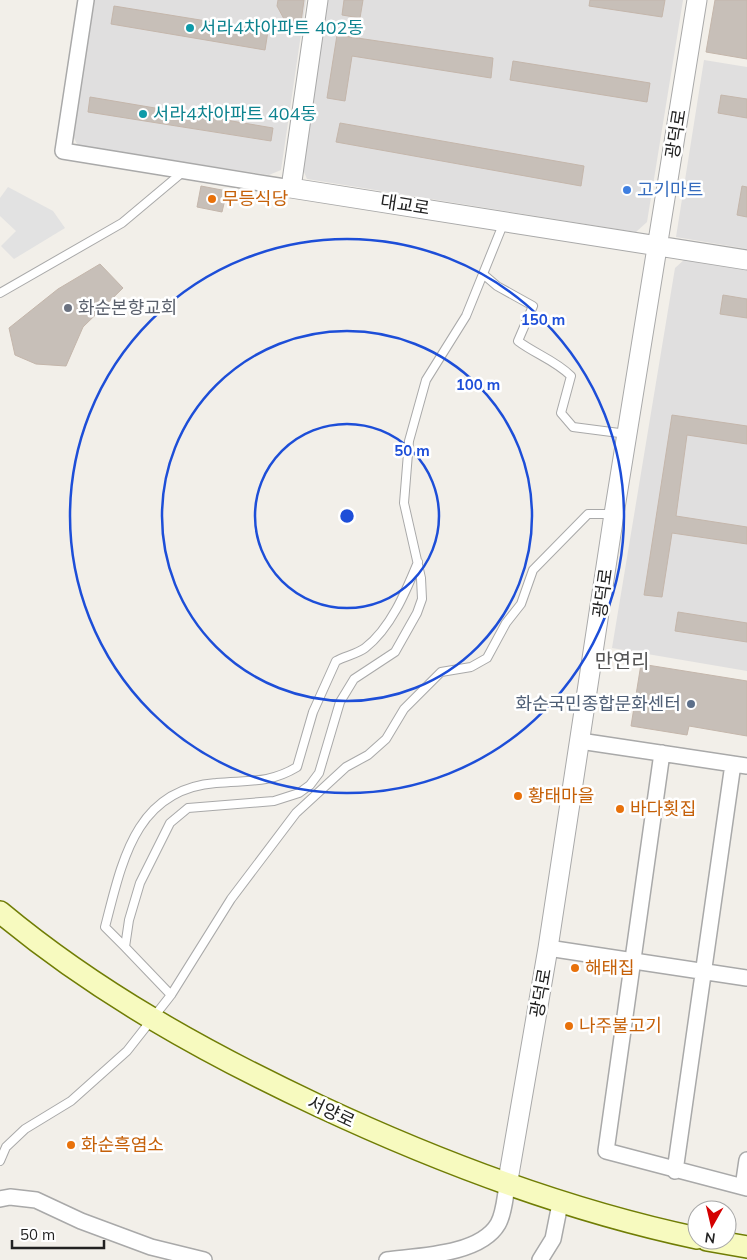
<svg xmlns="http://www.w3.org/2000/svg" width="747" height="1260" viewBox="0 0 747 1260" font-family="Mulish,'Noto Sans KR',sans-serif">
<rect width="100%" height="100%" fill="#f2efe9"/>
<!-- residential -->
<path fill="#e0dfdf" d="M93 0H306L281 170 269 175 78 146 72 134Z
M326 0H683L647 222 636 232 307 179 301 165Z
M704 60 747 67V249L676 237Z
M685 259 747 269V671L612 648 675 268Z"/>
<!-- parking -->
<path fill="#e2e2e2" d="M8 187 53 211 65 228 14 259 1 246 16 231 0 216V198Z"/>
<!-- building -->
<path fill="#c7bfb8" stroke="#c4b6ab" d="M278 0H304L301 22 284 19 277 6Z
M344 0H363L360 18 342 15Z
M590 0H665L662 17 589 6Z
M715 0H747V59L706 52Z
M114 6 268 31 265 50 111 24Z
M337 35 493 58 491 78 352 56 345 101 327 98Z
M513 61 650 83 647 102 510 80Z
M721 95 747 99V118L718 113Z
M90 97 273 128 271 141 88 112Z
M340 123 584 166 581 186 336 142Z
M201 186 227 191 222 212 197 207Z
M742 186 747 187V217L737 215Z
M100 264 123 288 83 327 66 366 36 364 15 355 9 328 58 289Z
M723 295 747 299V318L720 314Z
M672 415 747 426V444L687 435 676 516 747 527V544L672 533 662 597 644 595Z
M678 612 747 623V642L675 631Z
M641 664 747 681V736L689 726 687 735 631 726Z"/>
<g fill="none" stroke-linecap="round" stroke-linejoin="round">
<!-- service casing -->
<g stroke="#a9a9a9" stroke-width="10">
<path id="service" d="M483 274 497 286 533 306 518 341C535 354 555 360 571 376L561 413 573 427 627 434
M0 293 122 223 184 171
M125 947 105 927C122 862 135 789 216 783 247 780 269 784 297 767L313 712 336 661C345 656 357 654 365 648 391 628 406 591 418 562
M171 995 125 947 129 920 140 883 170 823 188 808 274 801 299 793 310 785 319 773 340 702 354 679 395 652 417 613 422 599 421 578 404 503 409 441 426 380 466 316 504 222
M0 1161 6 1147 25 1129 71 1101 127 1051 171 995 231 899 296 813 346 767 368 755 386 739 404 709 441 672 471 667 487 658 506 623 521 604 533 570 588 514H613"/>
</g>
<!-- minor casing -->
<g stroke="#a9a9a9" stroke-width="18">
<path id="minor" d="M86 0 63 151 291 188
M580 741 747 766
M662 753 606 1151 747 1188
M548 948 747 978
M675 1171 733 764
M743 1187 747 1160
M0 1199 10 1197 36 1200 81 1221 151 1247 204 1260
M387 1260C418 1256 480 1255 498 1224 504 1214 505 1197 507 1186
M540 1260 553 1239 560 1204"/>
</g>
<!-- tertiary casing -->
<g stroke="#a9a9a9" stroke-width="21">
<path id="tertiary" d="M318 0 291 188 747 260
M507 1186 548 948 614 514 697 0"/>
</g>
<!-- secondary casing -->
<g stroke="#707d05" stroke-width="24">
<path id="secondary" d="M0 912C96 992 206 1053 319 1106 441 1163 565 1210 697 1238
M707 1240 747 1247"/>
</g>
<!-- service -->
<use href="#service" stroke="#fff" stroke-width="8"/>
<!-- minor -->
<use href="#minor" stroke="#fff" stroke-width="15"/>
<!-- tertiary -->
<use href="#tertiary" stroke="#fff" stroke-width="19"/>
<!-- secondary -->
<use href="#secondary" stroke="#f7fabf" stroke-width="21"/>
</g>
<!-- distance rings -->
<g fill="none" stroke="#1d4ed8" stroke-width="2.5">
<circle cx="347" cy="516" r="92"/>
<circle cx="347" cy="516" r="185"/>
<circle cx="347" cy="516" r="277"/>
</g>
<!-- markers -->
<g fill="#0f9aa8" stroke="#fff" stroke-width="2">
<circle cx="190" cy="28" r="5"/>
<circle cx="143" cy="114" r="5"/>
</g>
<circle fill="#3f7fe0" stroke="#fff" stroke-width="2" cx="627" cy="190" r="5"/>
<g fill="#e8710a" stroke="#fff" stroke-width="2">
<circle cx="212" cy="199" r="5"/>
<circle cx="518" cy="796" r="5"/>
<circle cx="620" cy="809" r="5"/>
<circle cx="575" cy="968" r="5"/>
<circle cx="569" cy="1026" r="5"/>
<circle cx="71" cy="1145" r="5"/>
</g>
<circle fill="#6b7280" stroke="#fff" stroke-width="2" cx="68" cy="308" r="5"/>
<circle fill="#5c6f8a" stroke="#fff" stroke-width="2" cx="691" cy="704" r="5"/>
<g text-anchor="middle" stroke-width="5" stroke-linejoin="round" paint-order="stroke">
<!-- culture labels -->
<g font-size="18" fill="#0d838f" stroke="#fff" text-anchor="start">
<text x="200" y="34">서라4차아파트 402동</text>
<text x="153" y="120">서라4차아파트 404동</text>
</g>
<!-- street labels -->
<g font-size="18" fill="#222" stroke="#fff">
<text transform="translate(676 134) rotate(-81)" y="6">광덕로</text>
<text transform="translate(405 205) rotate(9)" y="6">대교로</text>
<text transform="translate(603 593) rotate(-82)" y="6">광덕로</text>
<text transform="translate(541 993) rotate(-80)" y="6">광덕로</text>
<text transform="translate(331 1112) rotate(25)" y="6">서양로</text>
</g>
<!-- shop labels -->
<g font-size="18" fill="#366cbe" stroke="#fff" text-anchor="start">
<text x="637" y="196">고기마트</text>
</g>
<!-- food labels -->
<g font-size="18" fill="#c56008" stroke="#fff" text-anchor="start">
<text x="222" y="205">무등식당</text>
<text x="528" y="802">황태마을</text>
<text x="630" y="815">바다횟집</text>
<text x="585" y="974">해태집</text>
<text x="579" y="1032">나주불고기</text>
<text x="81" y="1151">화순흑염소</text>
</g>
<!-- worship labels -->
<g font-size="18" fill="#5b616d" stroke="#fff" text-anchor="start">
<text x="78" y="314">화순본향교회</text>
</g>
<!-- service labels -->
<g font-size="18" fill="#4e5e75" stroke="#fff" text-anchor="end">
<text x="681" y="710">화순국민종합문화센터</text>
</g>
<!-- quarter labels -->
<g font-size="20" fill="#555" stroke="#fff">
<text x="622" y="668">만연리</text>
</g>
</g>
<circle cx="347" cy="516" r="8" fill="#1d4ed8" stroke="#fff" stroke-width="2.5"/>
<g font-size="15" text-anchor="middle" font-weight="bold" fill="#1d4ed8" stroke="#fff" stroke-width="5" stroke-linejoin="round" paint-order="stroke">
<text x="543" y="325">150 m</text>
<text x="478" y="390">100 m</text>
<text x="412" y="456">50 m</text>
</g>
<!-- north arrow -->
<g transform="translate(712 1225) rotate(188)"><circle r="24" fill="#ffffff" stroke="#a7a7a7"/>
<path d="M0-4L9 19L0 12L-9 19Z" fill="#d40000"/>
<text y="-8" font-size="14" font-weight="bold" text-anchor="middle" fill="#222222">N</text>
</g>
<!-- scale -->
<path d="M12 1240v8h92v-8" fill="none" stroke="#222222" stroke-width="2.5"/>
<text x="20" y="1240" font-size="15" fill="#222222" stroke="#ffffff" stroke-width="4" paint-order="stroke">50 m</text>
</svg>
